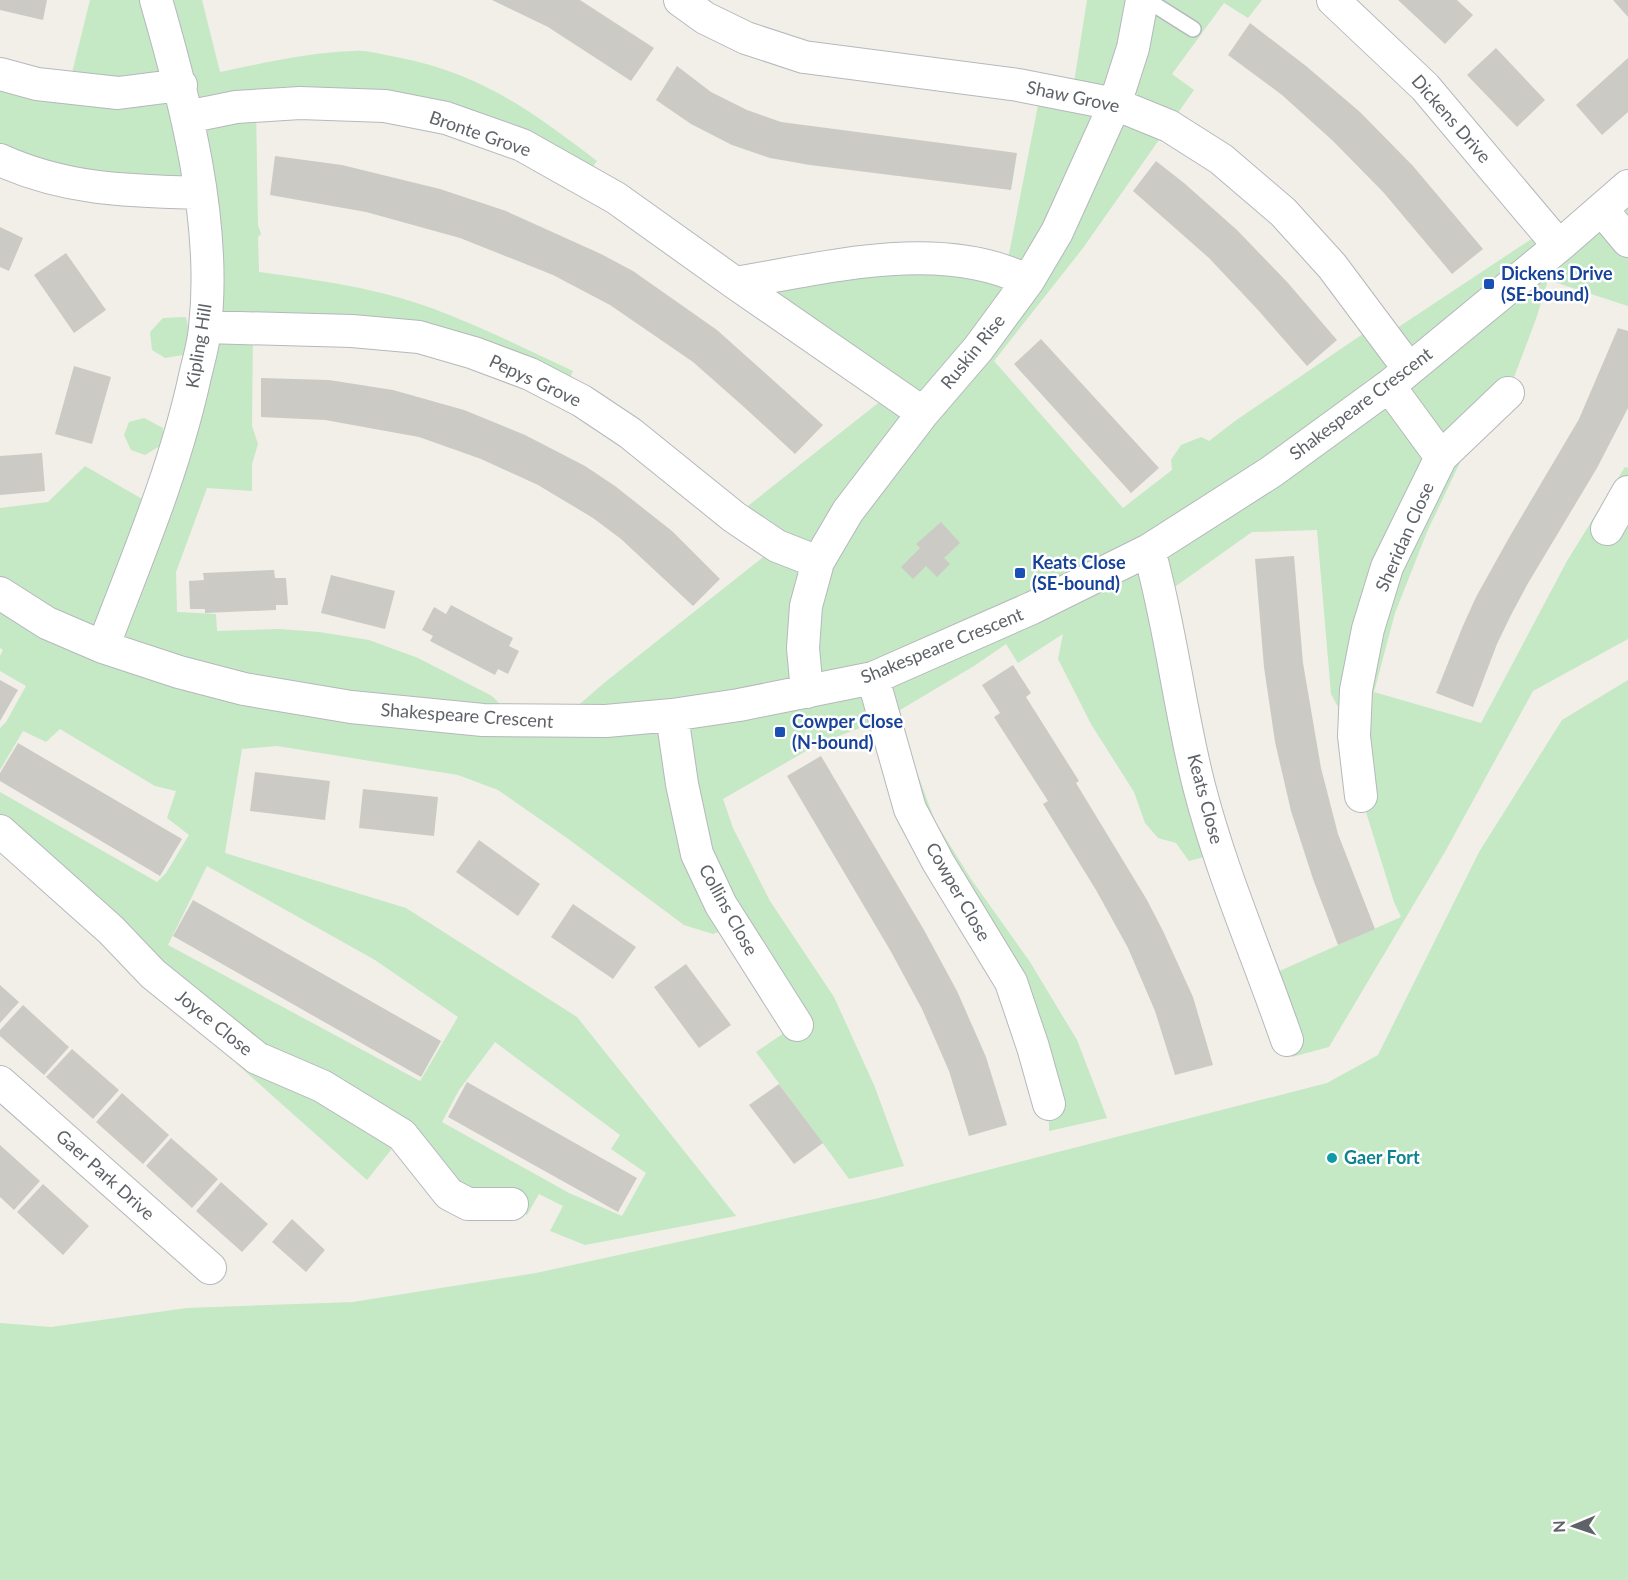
<svg xmlns="http://www.w3.org/2000/svg" width="1628" height="1580" viewBox="0 0 1628 1580" font-family="Lato,sans-serif">
<rect width="100%" height="100%" fill="#f1efe8"/>
<!-- green -->
<path fill="#c5e8c5" fill-rule="evenodd" d="M90 0H202L220 72C264 63 309 52 355 51 368 50 383 55 396 57 480 73 530 110 597 161L583 179 446 118 256 106 258 225 261 234 258 237 259 272C318 280 378 288 434 309 481 327 527 349 573 371L564 392 474 353 253 328 252 426 258 444 252 464V491L207 488 176 572 177 612 216 614 217 631 279 629 319 632 369 640 418 658 492 696 517 721 559 722 604 683 776 547 734 517 887 396 735 283 1006 269 1041 90 1072 95 1087 0H1262L1248 18 1224 3 1172 74 1194 90 1083 248 994 361 1123 508 1172 470 1171 460 1181 445 1201 437 1209 441 1235 421 1376 325 1385 336 1545 230 1558 246 1628 186V306L1548 280 1536 319 1508 393 1463 456 1427 532 1395 613 1374 692 1481 723 1567 561 1625 467 1628 468V639L1533 691 1446 850 1329 1047 1292 1057 1266 977 1401 917 1394 902 1361 796 1354 736 1331 694 1317 530 1252 532 1162 596 1219 853 1189 861 1176 843 1158 838 1145 823 1134 792 1091 724 1058 659 1063 634 1018 663 1006 644 974 666 900 710 909 751 935 821 971 879 1030 962 1077 1040 1107 1118 1049 1131V1104L884 719 820 743 723 799 733 828 770 901 834 997 874 1085 904 1166 849 1179 756 1052 797 1024 733 926 713 934 684 925 567 838 498 790 458 775 277 746 242 749 225 853 406 908 577 1017 736 1216 585 1245 550 1231 563 1206 539 1194 527 1215 512 1205 468 1204 403 1135 367 1180 237 1064 226 1033 0 831V792L157 882 166 873 189 835 167 818 176 791 155 786 60 729 46 742 23 731 0 770V728L6 722 26 686 0 671V656L3 650 0 648V508L48 502 85 466 156 507 188 411 200 193 0 160V74L68 89ZM207 866 375 960 458 1017 420 1081 168 945ZM495 1042 620 1135 611 1149 646 1173 622 1216 569 1193 442 1122 459 1090Z
M186 317 190 337 183 355 165 358 152 350 150 332 163 318Z
M144 418 163 428 165 443 145 455 131 450 124 435 129 422Z
M1628 680V1580H0V1323L51 1327 187 1308 353 1302 536 1273 879 1198 1327 1083 1378 1055 1479 852 1562 720Z"/>
<!-- building -->
<path fill="#cccac5" d="M0 0H47L43 20 0 10Z
M492 0H580L654 48 631 81 548 27Z
M1398 0H1457L1473 15 1445 44Z
M1613 0H1628V17Z
M1250 23 1306 66 1360 112 1413 166 1483 249 1452 274 1384 193 1333 141 1282 95 1228 55Z
M1496 48 1545 100 1517 127 1467 75Z
M1628 58V112L1602 135 1576 105Z
M677 66 711 92 747 110 781 122 1017 153 1011 190 810 165 770 158 732 145 691 124 656 100Z
M275 156 342 165 440 189 506 211 601 254 633 271 717 330 823 425 795 454 744 407 693 362 610 305 553 275 460 238 366 212 270 195Z
M1156 161 1184 183 1237 230 1288 283 1337 340 1307 366 1258 310 1209 258 1133 191Z
M0 227 23 238 9 271 0 267Z
M66 253 106 310 74 333 34 275Z
M1618 328 1628 331V408L1597 468 1527 585 1511 615 1497 644 1473 707 1436 693 1462 628 1476 597 1510 536 1579 419Z
M1041 339 1159 468 1131 493 1014 364Z
M74 366 111 377 92 444 55 434Z
M261 378 329 380 393 390 464 410 525 435 585 466 615 486 672 531 720 579 693 606 621 539 593 518 538 485 481 459 419 437 325 420 261 417Z
M42 453 45 491 0 495V456Z
M941 522 960 543 944 558 950 564 937 577 926 566 913 579 901 567 920 548 916 544Z
M1294 556 1303 663 1321 768 1338 834 1375 929 1338 945 1313 879 1291 811 1275 742 1264 667 1255 559Z
M274 570 275 578H286L288 605H276V610L205 613V609H190L189 581 204 580 203 573Z
M331 575 395 591 385 629 321 613Z
M451 605 513 638 509 646 519 651 508 674 498 669 495 675 430 641 433 636 422 630 434 607 446 614Z
M1013 665 1031 693 1026 697 1079 781 1076 783 1147 900 1163 931 1193 997 1213 1065 1175 1075 1155 1011 1128 948 1096 890 1043 804 1048 801 994 717 1000 713 982 685Z
M0 680 18 690 0 721Z
M18 743 182 839 160 876 0 781V773Z
M821 756 924 930 957 991 986 1057 1007 1125 969 1136 949 1071 922 1009 890 950 787 776Z
M255 772 330 781 325 820 250 811Z
M363 789 438 797 434 836 359 828Z
M479 840 540 884 518 916 456 872Z
M193 900 441 1041 421 1077 173 936Z
M573 904 636 947 613 979 551 937Z
M686 964 731 1025 699 1048 654 987Z
M0 985 19 1002 0 1023Z
M23 1005 69 1047 44 1075 0 1036V1030Z
M72 1049 119 1090 93 1119 46 1077Z
M467 1082 637 1178 618 1212 448 1117Z
M779 1084 823 1143 794 1164 749 1105Z
M122 1093 169 1135 143 1164 96 1122Z
M171 1138 218 1179 192 1208 146 1166Z
M0 1145 40 1181 14 1210 0 1197Z
M221 1182 268 1224 242 1252 196 1211Z
M43 1184 89 1226 63 1255 17 1212Z
M292 1219 325 1250 306 1272 272 1242Z"/>
<g fill="none" stroke-linecap="round" stroke-linejoin="round">
<!-- service casing -->
<g stroke="#b5b8bc" stroke-width="18">
<path id="service" d="M1147 0 1193 29"/>
</g>
<!-- minor casing -->
<g stroke="#b5b8bc" stroke-width="34">
<path id="minor" d="M680 0 705 18 746 38 804 57 1018 85 1115 104 1169 126 1221 159 1283 212 1332 266 1409 369
M1333 0 1425 87 1559 246
M0 74 37 84 118 93 181 85
M187 117 236 107 300 103 385 106 446 118 522 145 616 198 735 283 923 413
M0 160C66 190 129 191 200 193
M1602 210 1628 241
M735 283C826 268 941 237 1028 281
M205 327 352 331 419 337 474 353 530 374 582 401 630 433 734 517 777 546 818 562
M1441 457 1508 393
M1607 529 1628 492
M1149 550C1171 628 1179 708 1199 786 1221 872 1258 956 1287 1040
M0 593 47 623 103 647 179 672 244 689 351 707 483 720 606 721 672 715 739 705 873 678 1032 608 1149 550 1271 472 1389 386 1559 246 1628 186
M103 647C137 558 175 469 195 376 199 359 204 343 205 327 217 222 185 100 156 0
M873 678 910 809 938 862 1011 982 1033 1047 1049 1104
M807 692 803 648 806 606 818 562 848 511 923 413 978 349 1028 281 1057 232 1115 104 1133 48 1142 0
M672 715 682 784 697 854 721 905 797 1025
M1361 796 1354 736 1356 690 1368 629 1387 567 1441 457 1389 386
M0 831 111 930 153 974 257 1058 322 1086 402 1135 449 1194 468 1204H512
M0 1082 210 1268"/>
</g>
<!-- service -->
<use href="#service" stroke="#fff" stroke-width="15"/>
<!-- minor -->
<use href="#minor" stroke="#fff" stroke-width="32"/>
</g>
<!-- markers -->
<g fill="#1a4fb4" stroke="#fff" stroke-width="2">
<rect x="1483" y="278" width="12" height="12" rx="3"/>
<rect x="1014" y="567" width="12" height="12" rx="3"/>
<rect x="774" y="726" width="12" height="12" rx="3"/>
</g>
<circle fill="#0f9aa8" stroke="#fff" stroke-width="2" cx="1332" cy="1158" r="6"/>
<g text-anchor="middle" stroke-width="5" stroke-linejoin="round" paint-order="stroke">
<!-- street labels -->
<g font-size="18" fill="#5f6368" stroke="#fff">
<text transform="translate(1073 97) rotate(12)" y="6">Shaw Grove</text>
<text transform="translate(1451 119) rotate(49)" y="6">Dickens Drive</text>
<text transform="translate(480 134) rotate(19)" y="6">Bronte Grove</text>
<text transform="translate(199 346) rotate(-81)" y="6">Kipling Hill</text>
<text transform="translate(973 352) rotate(-51)" y="6">Ruskin Rise</text>
<text transform="translate(535 381) rotate(25)" y="6">Pepys Grove</text>
<text transform="translate(1361 404) rotate(-37)" y="6">Shakespeare Crescent</text>
<text transform="translate(1405 537) rotate(-66)" y="6">Sheridan Close</text>
<text transform="translate(942 646) rotate(-22)" y="6">Shakespeare Crescent</text>
<text transform="translate(467 716) rotate(4)" y="6">Shakespeare Crescent</text>
<text transform="translate(1205 799) rotate(75)" y="6">Keats Close</text>
<text transform="translate(958 892) rotate(60)" y="6">Cowper Close</text>
<text transform="translate(728 910) rotate(61)" y="6">Collins Close</text>
<text transform="translate(214 1023) rotate(39)" y="6">Joyce Close</text>
<text transform="translate(105 1175) rotate(42)" y="6">Gaer Park Drive</text>
</g>
<!-- transit labels -->
<g font-size="18" font-weight="bold" fill="#164399" stroke="#fff" text-anchor="start">
<text x="1501" y="280">Dickens Drive<tspan x="1501" dy="21">(SE-bound)</tspan></text>
<text x="1032" y="569">Keats Close<tspan x="1032" dy="21">(SE-bound)</tspan></text>
<text x="792" y="728">Cowper Close<tspan x="792" dy="21">(N-bound)</tspan></text>
</g>
<!-- culture labels -->
<g font-size="18" font-weight="bold" fill="#0d838f" stroke="#fff" text-anchor="start">
<text x="1344" y="1164">Gaer Fort</text>
</g>
</g>
<!-- north arrow -->
<g transform="translate(1574 1526) rotate(268)" stroke="#ffffff" stroke-width="4.5" paint-order="stroke">
<path d="M0-4.5L10 22L0 15L-10 22Z" fill="#5f6368"/>
<text y="-9" font-size="16" font-weight="bold" text-anchor="middle" fill="#5f6368">N</text>
</g>
</svg>
